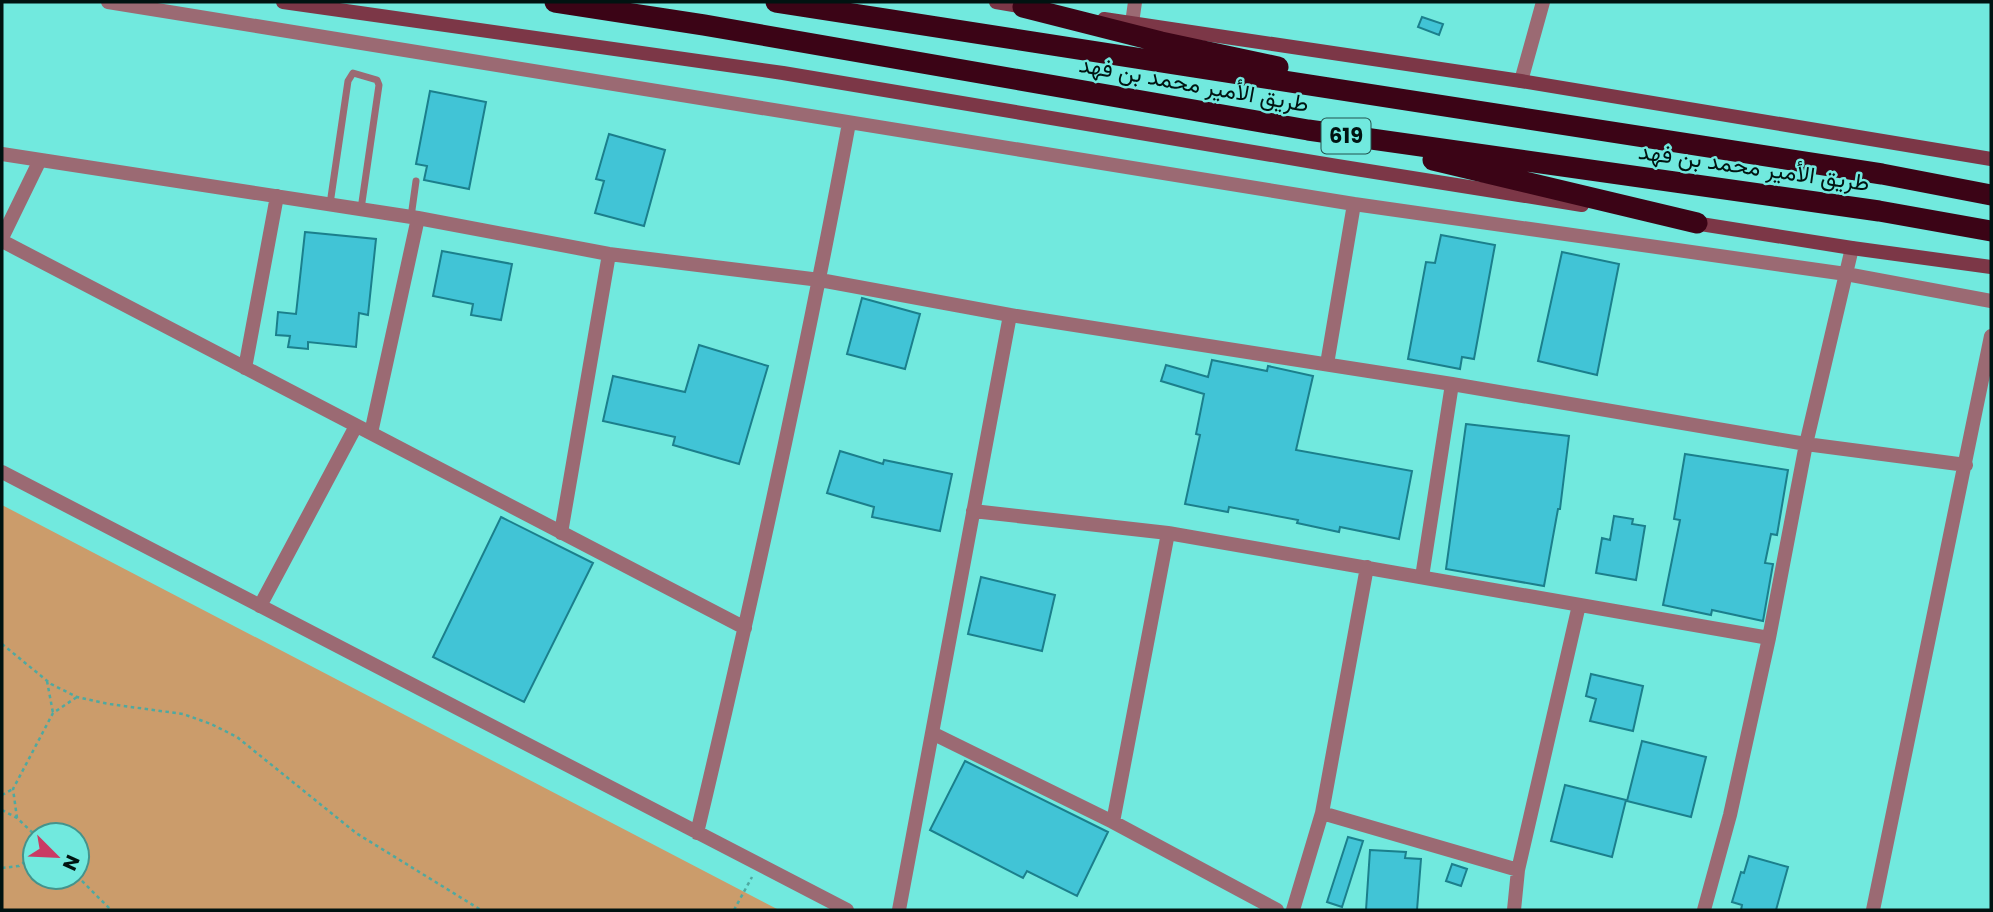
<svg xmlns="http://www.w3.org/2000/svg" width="1993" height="912" viewBox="0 0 1993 912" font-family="Poppins,Vazirmatn,sans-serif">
<rect width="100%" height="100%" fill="#71e9de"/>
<!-- green -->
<path fill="#cb9c6b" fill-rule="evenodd" d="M2 505 779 910H2ZM35 835H77V877H35Z"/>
<!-- building -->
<path fill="#41c4d6" stroke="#1b7f8c" stroke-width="2" d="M1422 17 1443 24 1439 35 1418 27Z
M430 91 486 102 469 189 424 180 427 166 416 164Z
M609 134 665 150 644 226 595 213 604 181 596 179Z
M305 232 376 239 368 315 359 313 356 347 308 342V349L288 347 290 336 276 335 278 312 296 314Z
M1441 235 1495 245 1474 359 1462 357 1460 369 1408 359 1426 262 1435 263Z
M442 251 512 264 501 320 471 315 473 304 433 296Z
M1562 252 1619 264 1597 375 1538 361Z
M862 298 920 314 905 369 847 354Z
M699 345 768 366 739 464 673 445 675 437 603 421 613 376 685 392Z
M1212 360 1267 371 1268 366 1313 376 1296 450 1412 471 1399 539 1340 527 1339 532 1297 523 1298 520 1229 507 1228 512 1185 504 1200 435 1196 434 1204 394 1161 381 1166 365 1208 377Z
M1466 424 1569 436 1560 509H1558L1544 586 1446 569Z
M840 451 883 464 884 460 952 474 940 531 872 517 874 507 827 493Z
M1685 454 1788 470 1777 535 1771 534 1765 563 1773 564 1763 621 1712 610 1711 615 1663 605 1680 520 1674 519Z
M1614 516 1633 519 1632 524 1645 526 1636 580 1596 573 1602 538 1610 540Z
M501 517 593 563 524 702 433 657Z
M981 577 1055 595 1042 651 968 634Z
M1591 674 1643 686 1633 731 1590 721 1596 699 1586 696Z
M1642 741 1706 757 1691 817 1627 801Z
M965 761 1108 832 1077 896 1027 871 1023 878 930 830Z
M1565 785 1626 800 1612 857 1551 841Z
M1348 837 1363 841 1342 907 1327 902Z
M1370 850 1406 852 1405 858 1421 859 1417 910H1366Z
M1749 856 1788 867 1776 910H1741L1742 905 1732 902 1741 872 1744 873Z
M1452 864 1467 869 1461 886 1446 881Z"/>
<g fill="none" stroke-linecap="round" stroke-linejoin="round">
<!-- path -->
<path stroke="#4fa9a0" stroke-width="2.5" stroke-dasharray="3.5 3.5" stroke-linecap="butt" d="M2 644 51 684 77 697 109 704 183 714 211 724 237 737 356 833 481 910
M47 681 53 713
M2 795 13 789
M2 810 17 818 35 835
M17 818 13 789 53 713 77 697
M2 868 19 866 35 855
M77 876 111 910
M734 910 752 877"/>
<!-- lane -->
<path stroke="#9b6a73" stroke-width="7" d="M330 204 348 81 353 73 377 80 379 85 361 209
M411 217 416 181"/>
<!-- street -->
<path stroke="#9b6a73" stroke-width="14" d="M108 2 1354 204 1846 274 1991 301
M1132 23 1135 2
M1521 81 1543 2
M2 154 418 218 609 254 820 280 1010 315 1452 384 1806 444 1966 465
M2 238 40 160
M2 241 745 628
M1327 364 1354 204
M245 368 277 196
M371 433 418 218
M2 472 847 910
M973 511 1168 533 1769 638
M561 533 609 254
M1422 577 1452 384
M260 606 356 426
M934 734 1113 822 1277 910
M1322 813 1518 870
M1113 822 1168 533
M697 833C753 597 805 361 849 123
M899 910 1010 315
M1293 910 1322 813 1367 567
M1514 910 1518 870 1579 605
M1704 910 1730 815 1769 638 1806 444 1852 248
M1873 910 1991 336"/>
<!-- secondary -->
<path stroke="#7c3747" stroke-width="14" d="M283 2 783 73 1337 166 1582 205
M996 2 1029 8
M1104 19 1521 81 1991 159
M1688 222 1852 248 1991 267"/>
<!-- highway -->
<path stroke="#3b0416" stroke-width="21" d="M555 2 704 25 1308 130 1879 211 1991 231
M776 2 1882 174 1991 195
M1023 7 1161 42 1278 67
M1433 160 1697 223"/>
</g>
<g text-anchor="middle" stroke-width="5" stroke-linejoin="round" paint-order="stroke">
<!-- shield labels -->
<rect fill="#71e9de" stroke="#22534e" stroke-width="2" x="1321.5" y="118.5" width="49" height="35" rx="5"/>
<g font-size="21" font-weight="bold" fill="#001311">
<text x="1346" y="143">619</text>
</g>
<!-- street labels -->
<g font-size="23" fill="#001311" stroke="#71e9de">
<text transform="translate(1194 84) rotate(10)" y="8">طريق الأمير محمد بن فهد</text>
<text transform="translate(1754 167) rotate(8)" y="8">طريق الأمير محمد بن فهد</text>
</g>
</g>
<!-- border -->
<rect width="1993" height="912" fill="none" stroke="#001311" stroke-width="7"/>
<!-- north arrow -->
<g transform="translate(56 856) rotate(114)"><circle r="33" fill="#71e9de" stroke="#44938c" stroke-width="2"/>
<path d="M0-5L12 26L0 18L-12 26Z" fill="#ca3b64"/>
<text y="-10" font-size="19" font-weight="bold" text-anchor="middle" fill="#001311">N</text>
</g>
</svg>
